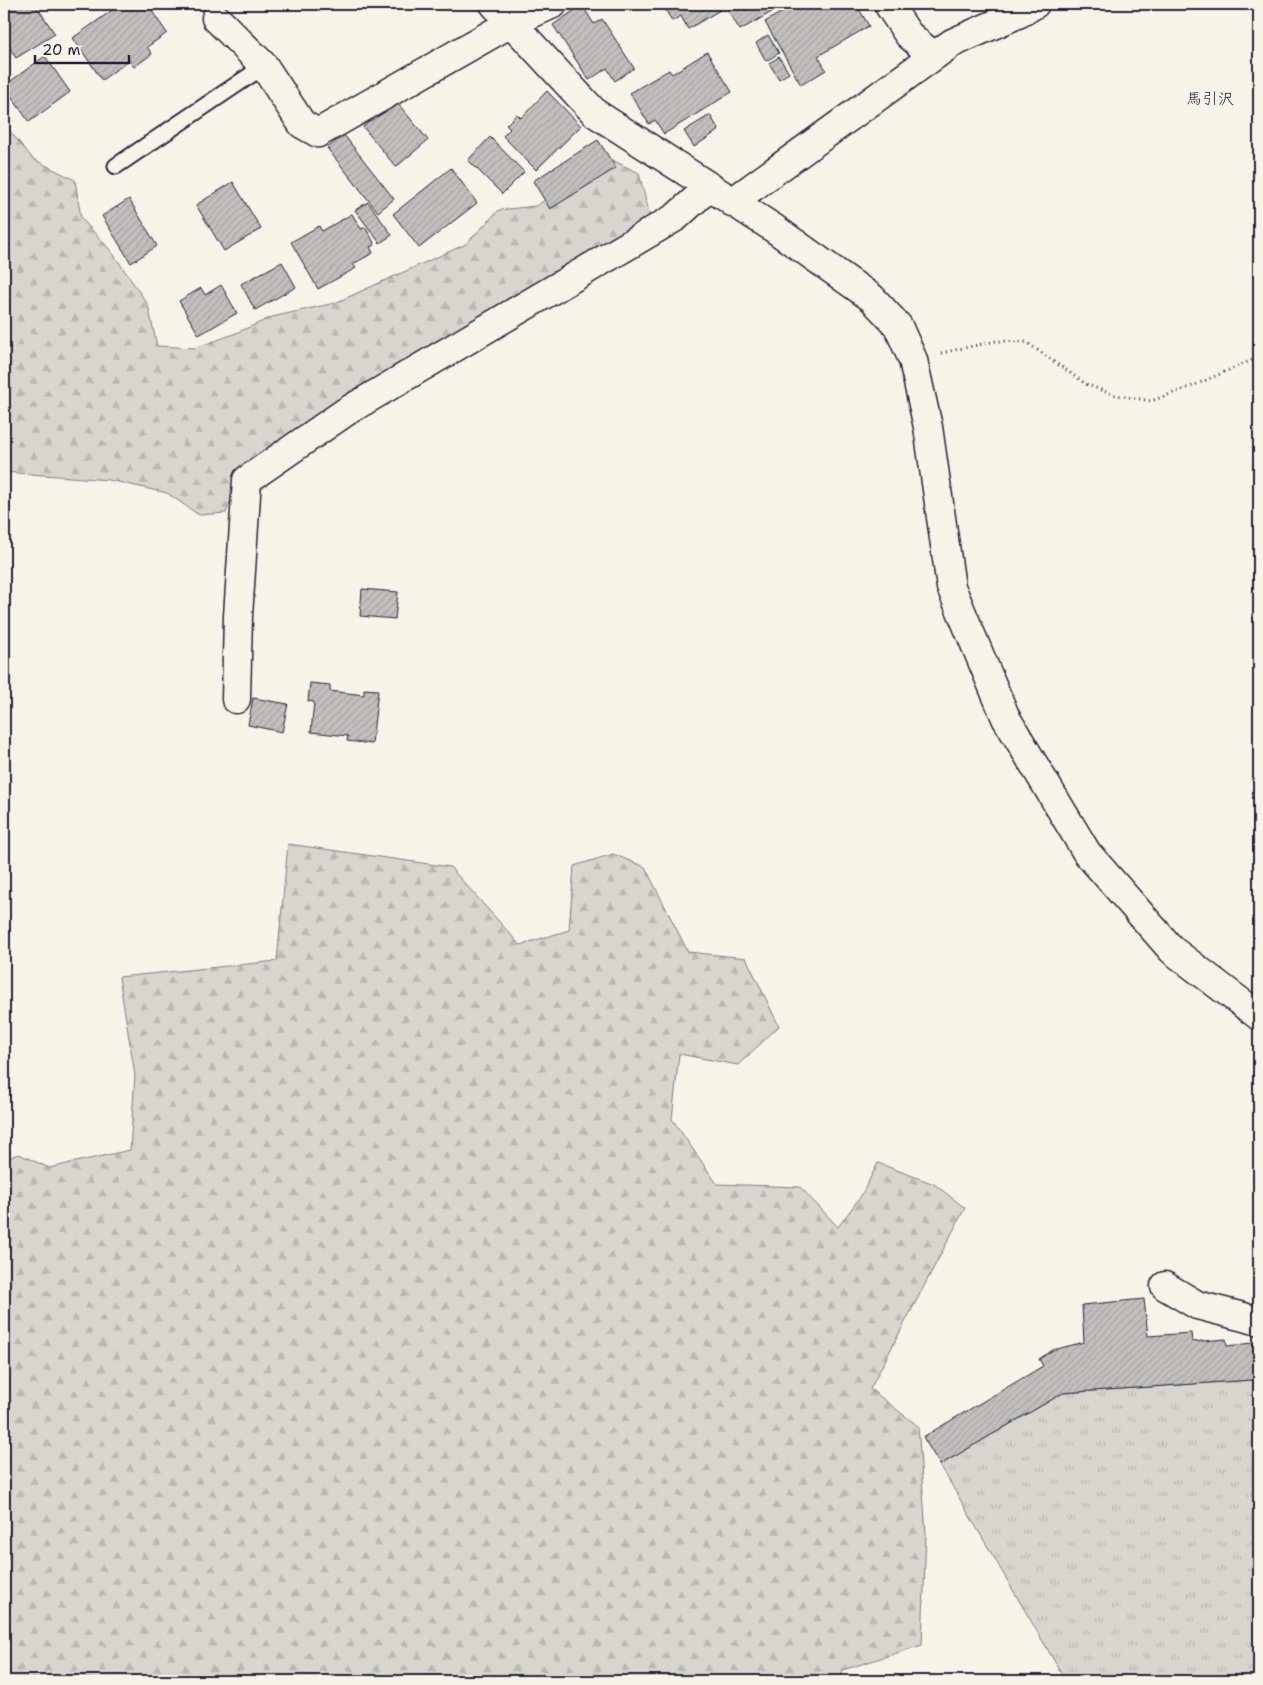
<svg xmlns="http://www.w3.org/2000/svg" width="1263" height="1685" viewBox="0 0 1263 1685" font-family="'Shantell Sans','Klee One',sans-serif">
<defs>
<pattern id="grass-tufts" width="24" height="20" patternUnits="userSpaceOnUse" patternTransform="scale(1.25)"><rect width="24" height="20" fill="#d8d5cf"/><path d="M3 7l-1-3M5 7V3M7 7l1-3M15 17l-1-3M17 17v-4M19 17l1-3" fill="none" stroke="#b9b7b3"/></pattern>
<pattern id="forest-firs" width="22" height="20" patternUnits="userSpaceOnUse" patternTransform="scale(1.25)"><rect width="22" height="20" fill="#d8d5cf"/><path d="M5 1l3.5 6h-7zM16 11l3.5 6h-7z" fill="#b9b7b3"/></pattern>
<pattern id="building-hatch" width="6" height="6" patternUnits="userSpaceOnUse" patternTransform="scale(1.25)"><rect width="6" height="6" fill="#c2bfbd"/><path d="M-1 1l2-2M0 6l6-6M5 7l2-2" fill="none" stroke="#a6a4a3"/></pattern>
</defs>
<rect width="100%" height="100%" fill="#f7f3e8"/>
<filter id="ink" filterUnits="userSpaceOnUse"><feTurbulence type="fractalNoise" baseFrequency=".02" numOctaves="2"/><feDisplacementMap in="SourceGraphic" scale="10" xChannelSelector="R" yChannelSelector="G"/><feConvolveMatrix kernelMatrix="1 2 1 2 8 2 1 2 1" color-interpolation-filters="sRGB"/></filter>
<g filter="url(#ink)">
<!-- grass -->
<path fill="url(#grass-tufts)" stroke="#7d7c85" d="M1252 1380 1259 1381V1681H1066L940 1465 1063 1393Z"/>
<!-- forest -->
<path fill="url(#forest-firs)" stroke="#7d7c85" d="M4 124 33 159 75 180 81 218 112 252 148 305 157 346 195 348 234 334 272 317 335 303 466 244 499 210 536 206 608 158 639 173 651 220 243 466 226 513 199 515 167 493 109 480 4 472Z
M288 844 450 867 520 945 569 930 574 866 613 854 645 867 688 952 746 958 779 1026 738 1065 679 1054 672 1119 717 1184 800 1187 838 1227 861 1196 878 1163 934 1184 965 1208 870 1389 918 1426 926 1533 922 1645 843 1670 840 1681H4V1159L19 1154 49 1168 130 1150 135 1075 119 977 277 961Z"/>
<!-- building -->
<path fill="url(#building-hatch)" stroke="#22223b" d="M4 4H35L55 34 16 58 4 39Z
M121 4H147L167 33 147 47 152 54 134 67 129 60 102 80 73 38Z
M662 4H717L720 10 688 29 681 16 672 21Z
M724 4H774L777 9 740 30Z
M795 4H856L869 26 818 56 826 70 801 85 765 22Z
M582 5 594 24 602 19 634 68 615 81 607 68 589 80 553 25Z
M768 35 779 53 766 61 756 43Z
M707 52 732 92 664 134 655 120 649 124 630 93 669 70 672 74Z
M45 56 70 92 29 122 4 86Z
M779 57 789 73 779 79 769 63Z
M547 91 581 126 536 170 503 136 510 129 506 125 517 114 521 118Z
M395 100 428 140 396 167 363 127Z
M710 115 719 130 694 147 684 131Z
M344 135 394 199 378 212 327 148Z
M490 137 524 172 502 194 468 160Z
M598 140 616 168 550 209 533 181Z
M451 168 477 203 419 248 393 214Z
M233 182 261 229 224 251 196 205Z
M129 199 157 246 131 263 102 216Z
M368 202 392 235 380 243 355 210Z
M352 214 361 229 365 227 371 237 375 245 370 247 373 253 353 264 356 268 318 289 291 242 319 226 322 231Z
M282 262 296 287 255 310 241 284Z
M221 285 237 313 199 335 179 301 201 288 205 295Z
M362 589 398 592 395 619 360 616Z
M310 683 330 685V691L364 695V689L378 690 372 744 347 741 348 736 311 732 314 702 308 701Z
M253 698 288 704 282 732 248 725Z
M1144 1299 1148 1336 1191 1333 1192 1342 1226 1339 1227 1346 1252 1343 1259 1345V1381L1252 1380 1063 1393 940 1465 923 1437 1043 1366 1039 1359 1053 1350 1084 1342 1082 1305Z"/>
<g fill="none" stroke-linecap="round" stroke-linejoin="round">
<!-- service casing -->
<g stroke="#22223b" stroke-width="19">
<path id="service" d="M116 166 264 66"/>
</g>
<!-- minor casing -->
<g stroke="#22223b" stroke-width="31">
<path id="minor" d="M494 4 595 113 772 227 872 298 898 326 913 360 928 427 951 587 1006 718 1087 853 1172 950 1259 1016
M888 4 908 34 933 56
M216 18 264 66 302 124 318 133 511 23 553 4
M732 202 952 43 1020 13 1035 4
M236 699 238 616 247 480 347 411 676 217 708 188
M1165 1286 1197 1305 1259 1321"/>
</g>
<!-- path -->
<path stroke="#22223b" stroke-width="3" stroke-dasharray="1 4" stroke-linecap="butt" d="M941 353 996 341 1026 342 1086 384 1111 394 1151 401 1190 387 1252 360"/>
<!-- service -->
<use href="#service" stroke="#f7f3e8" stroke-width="15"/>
<!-- minor -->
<use href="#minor" stroke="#f7f3e8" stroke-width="28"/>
</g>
</g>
<g text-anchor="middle" stroke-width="4" stroke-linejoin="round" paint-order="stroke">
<!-- quarter labels -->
<g font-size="16" fill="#22223b" stroke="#f7f3e8">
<text x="1210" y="104">馬引沢</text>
</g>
</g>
<!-- margin -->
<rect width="1263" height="1685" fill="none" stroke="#f7f3e8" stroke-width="20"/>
<rect x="10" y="10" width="1243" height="1665" fill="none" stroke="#22223b" stroke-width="2" filter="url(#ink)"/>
<!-- scale -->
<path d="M35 55v8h94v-8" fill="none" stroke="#22223b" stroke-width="2.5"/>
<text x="42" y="55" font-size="15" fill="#22223b" stroke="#f7f3e8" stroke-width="4" paint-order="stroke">20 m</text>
</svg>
